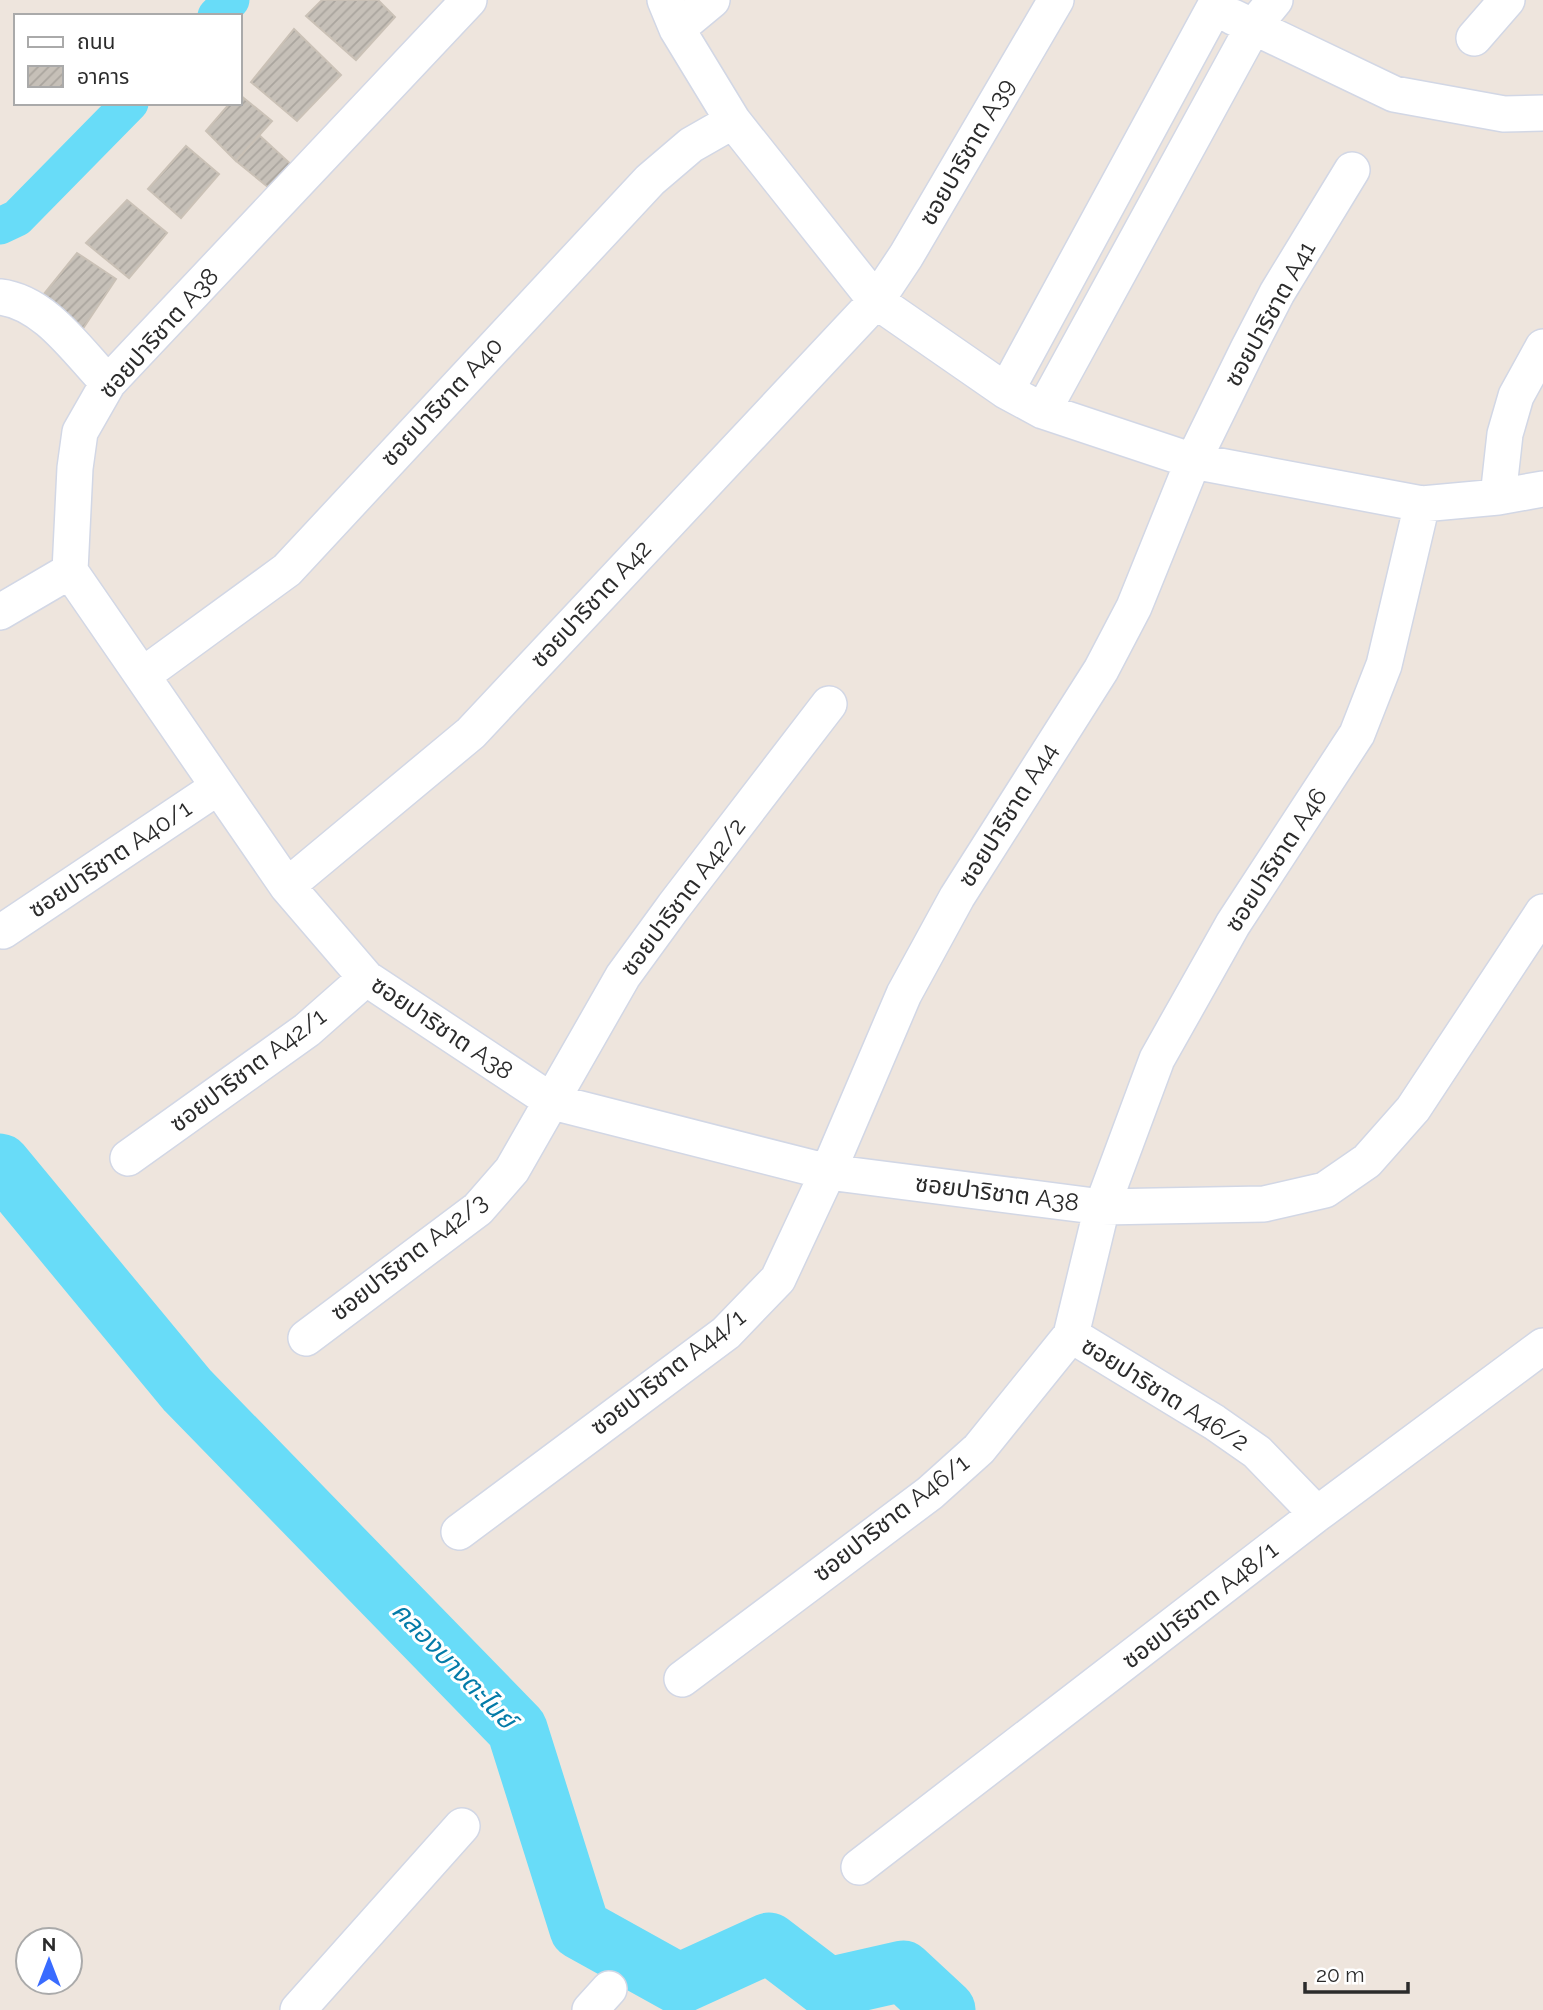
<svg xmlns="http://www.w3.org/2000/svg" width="1543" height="2010" viewBox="0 0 1543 2010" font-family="Raleway,'Noto Sans Thai',sans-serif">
<defs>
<pattern id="building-hatch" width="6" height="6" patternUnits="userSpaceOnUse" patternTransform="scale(1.75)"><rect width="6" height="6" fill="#c6c0b8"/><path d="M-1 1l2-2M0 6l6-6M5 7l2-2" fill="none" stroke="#aaa59e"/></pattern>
</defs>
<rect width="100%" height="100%" fill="#eee5dd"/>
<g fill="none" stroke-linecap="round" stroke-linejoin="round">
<!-- canal -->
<path stroke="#68dcf8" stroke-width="37" d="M216 16 231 0
M0 226 17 218 130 103"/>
<!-- river -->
<path stroke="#68dcf8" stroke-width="61" d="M0 1164 187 1390 517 1729 580 1929 679 1984 769 1943 828 1988 903 1971 945 2010"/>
</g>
<!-- building -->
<path fill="url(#building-hatch)" stroke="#cac1b6" stroke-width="2" d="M322 0H378L395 17 356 60 306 16Z
M294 29 341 75 297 121 251 82Z
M240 95 272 121 236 161 206 131 230 103H240Z
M259 135 296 169 274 192 236 161Z
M186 146 219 174 181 218 148 189Z
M127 200 167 233 129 278 86 243Z
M77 253 116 279 82 330 44 294Z"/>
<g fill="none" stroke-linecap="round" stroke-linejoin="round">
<!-- minor casing -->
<g stroke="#d2d7e5" stroke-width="38">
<path id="minor" d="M469 0 108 383 80 432 75 468 70 571 287 886 366 978 553 1102 828 1172 1102 1207 1264 1204 1325 1190 1367 1161 1413 1109 1543 912
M665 0 677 29 733 121 876 301 1006 391 1043 411 1193 461 1422 504 1498 497 1543 489
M1233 17 1394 94 1504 114 1543 113
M677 29 712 0
M1474 38 1507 0
M0 297C45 302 78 352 108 383
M1006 391 1214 8 1220 0
M1043 411 1253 27 1275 0
M1498 497 1505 434 1516 396 1543 347
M0 612 70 571
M143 675 287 570 650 180 691 145 733 121
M287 886 471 733 876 301 906 256 1056 0
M3 931 218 787
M128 1158 307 1030 366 978
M1071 1335 1214 1422 1257 1452 1317 1514
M306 1338 478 1209 512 1170 623 976 674 906 829 704
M459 1532 726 1333 778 1279 828 1172 904 994 957 897 1101 670 1134 607 1193 461 1248 349 1277 293 1352 170
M682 1679 930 1493 979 1449 1071 1335 1102 1207 1157 1059 1233 924 1357 734 1384 665 1422 504
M859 1867 1317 1514 1543 1346
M298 2010 462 1826
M590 2010 609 1989"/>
</g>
<!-- minor -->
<use href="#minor" stroke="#fff" stroke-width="35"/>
</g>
<g text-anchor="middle" stroke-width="6" stroke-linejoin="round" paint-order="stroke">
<!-- street labels -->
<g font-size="24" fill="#2b2b2b" stroke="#fff">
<text transform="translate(967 152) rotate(-60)" y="8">ซอยปาริชาต A39</text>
<text transform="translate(1270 314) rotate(-61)" y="8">ซอยปาริชาต A41</text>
<text transform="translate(159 333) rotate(-48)" y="8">ซอยปาริชาต A38</text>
<text transform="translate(442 402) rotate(-47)" y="8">ซอยปาริชาต A40</text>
<text transform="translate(591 604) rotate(-47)" y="8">ซอยปาริชาต A42</text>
<text transform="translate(1008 815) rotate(-58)" y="8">ซอยปาริชาต A44</text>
<text transform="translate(110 859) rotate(-34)" y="8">ซอยปาริชาต A40/1</text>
<text transform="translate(1276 860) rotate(-57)" y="8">ซอยปาริชาต A46</text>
<text transform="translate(683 897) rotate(-53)" y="8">ซอยปาริชาต A42/2</text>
<text transform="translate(442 1028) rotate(34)" y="8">ซอยปาริชาต A38</text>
<text transform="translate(248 1070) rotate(-37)" y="8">ซอยปาริชาต A42/1</text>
<text transform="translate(997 1193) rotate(7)" y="8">ซอยปาริชาต A38</text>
<text transform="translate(409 1257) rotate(-38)" y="8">ซอยปาริชาต A42/3</text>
<text transform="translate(668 1372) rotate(-38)" y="8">ซอยปาริชาต A44/1</text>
<text transform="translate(1165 1394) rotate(32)" y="8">ซอยปาริชาต A46/2</text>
<text transform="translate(891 1518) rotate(-38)" y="8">ซอยปาริชาต A46/1</text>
<text transform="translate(1200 1605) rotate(-38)" y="8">ซอยปาริชาต A48/1</text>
</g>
<!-- water labels -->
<g font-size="26" font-style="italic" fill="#037ba8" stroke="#fff">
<text transform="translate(454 1665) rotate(46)" y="9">คลองบางตะไนย์</text>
</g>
</g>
<!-- legend -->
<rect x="14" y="14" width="228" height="91" fill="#ffffff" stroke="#aaaaaa" stroke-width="2"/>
<rect x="28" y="37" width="35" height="10" fill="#ffffff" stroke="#aaaaaa" stroke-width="2"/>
<text x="77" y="49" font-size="21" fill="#2b2b2b">ถนน</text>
<rect x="28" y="66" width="35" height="21" fill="url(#building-hatch)" stroke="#aaaaaa" stroke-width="2"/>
<text x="77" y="84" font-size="21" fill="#2b2b2b">อาคาร</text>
<!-- north arrow -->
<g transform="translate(49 1961)"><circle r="33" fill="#ffffff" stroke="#aaaaaa" stroke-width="2"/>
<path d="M0-5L12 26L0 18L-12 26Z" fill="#396bff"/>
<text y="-10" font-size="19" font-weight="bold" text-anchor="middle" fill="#2b2b2b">N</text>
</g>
<!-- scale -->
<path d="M1305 1982v10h103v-10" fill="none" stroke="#2b2b2b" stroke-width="3.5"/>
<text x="1316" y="1982" font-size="21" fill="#2b2b2b" stroke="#ffffff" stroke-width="5" paint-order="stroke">20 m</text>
</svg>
